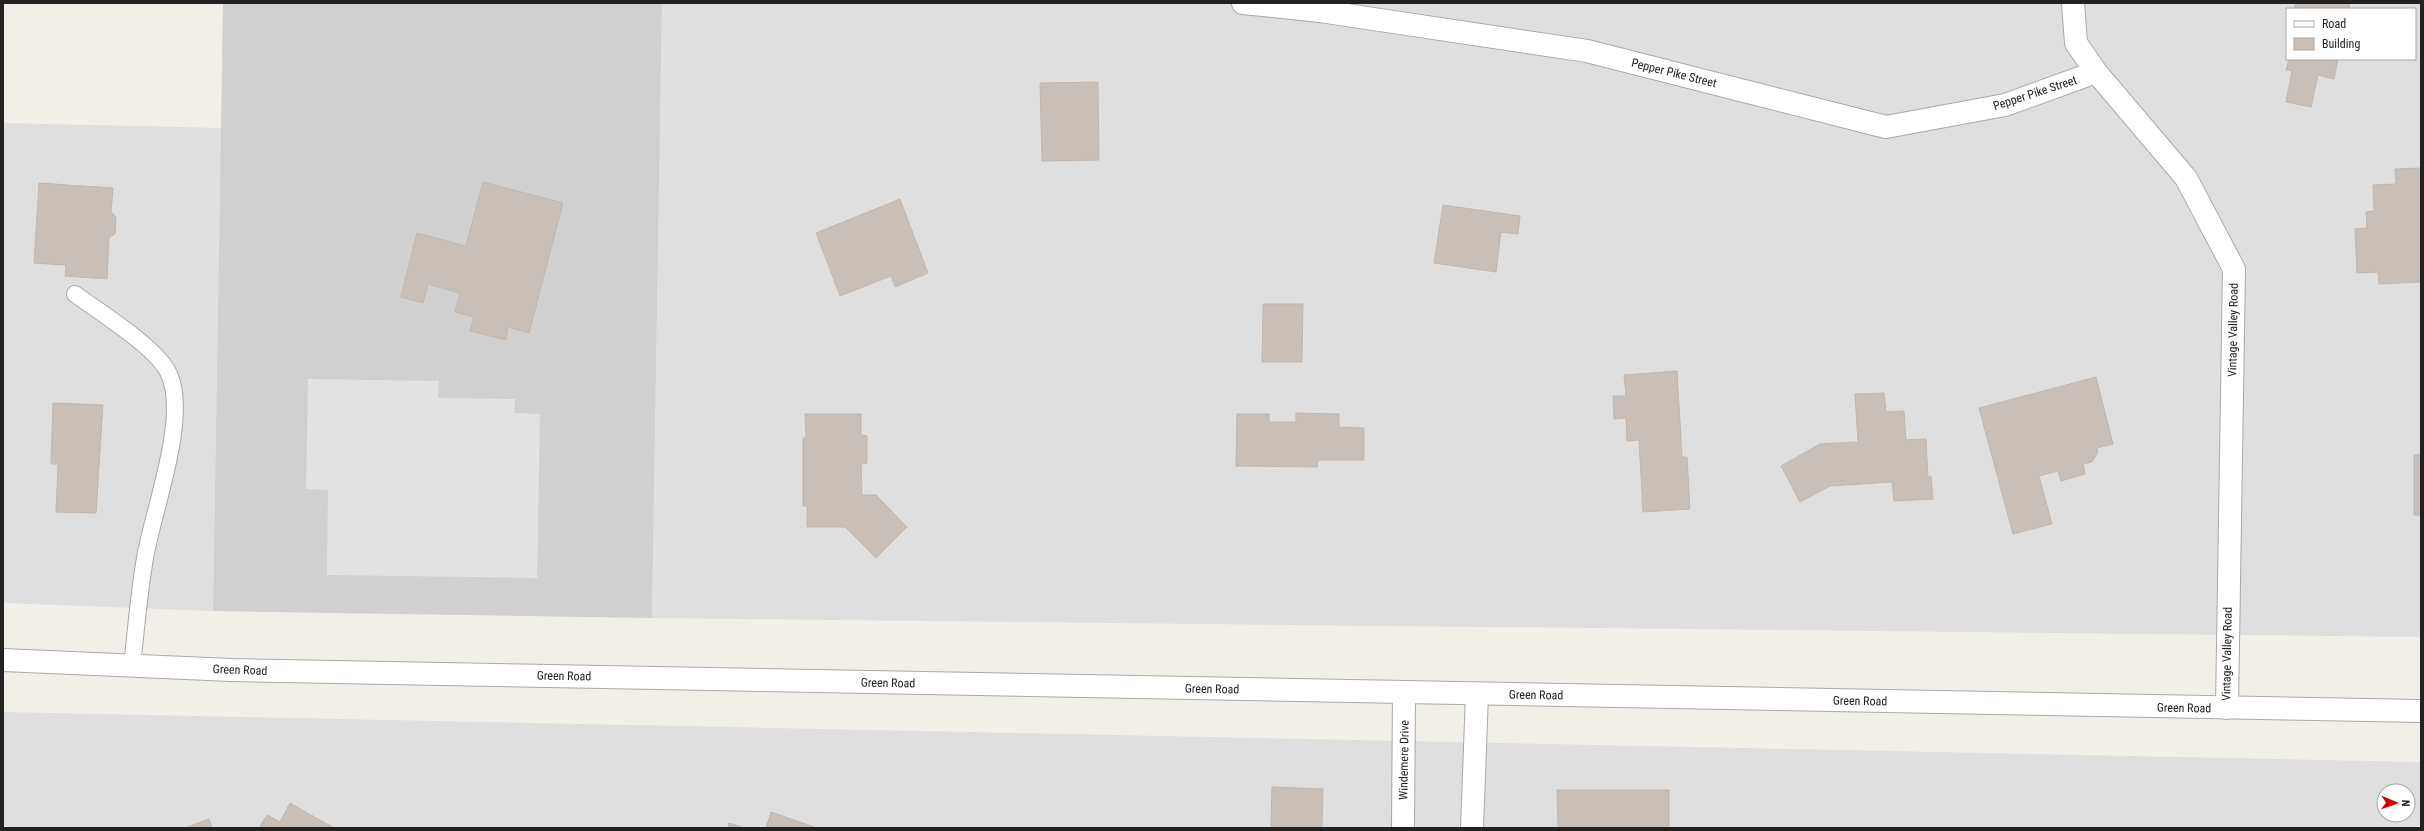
<svg xmlns="http://www.w3.org/2000/svg" width="2424" height="831" viewBox="0 0 2424 831" font-family="'Roboto Condensed',sans-serif">
<rect width="100%" height="100%" fill="#f2efe9"/>
<!-- residential -->
<path fill="#e0dfdf" fill-rule="evenodd" d="M662 3H2421V637L652 618ZM2287 9H2415V59H2287Z
M3 123 221 128 213 611 3 603Z
M3 712 2421 762V828H3ZM2384 791H2408V815H2384Z"/>
<!-- religious -->
<path fill="#d0d0d0" d="M223 3H662L652 618 213 611Z"/>
<!-- parking -->
<path fill="#e2e2e2" d="M308 379 439 381 438 398 515 399 514 413 540 414 537 578 327 575 328 490 306 489Z"/>
<!-- building -->
<path fill="#c7bfb8" stroke="#c4b6ab" d="M2296 3H2350L2349 9H2294Z
M2289 59H2338L2334 79 2318 75 2311 107 2286 102 2292 71 2286 70Z
M1098 82 1099 160 1042 161 1040 83Z
M2421 168V282L2379 284 2378 272 2357 273 2355 229 2367 228 2366 212 2374 211 2373 185 2396 184 2395 169Z
M483 182 563 203 529 333 508 327 506 340 470 331 474 317 455 312 460 293 428 284 423 303 401 297 417 233 466 246Z
M39 183 113 188 111 212 116 217 115 234 109 237 107 279 65 276 66 265 34 263Z
M900 199 928 273 895 287 891 276 840 296 816 233Z
M1443 205 1520 216 1518 234 1501 232 1496 272 1434 263Z
M1263 304H1303L1302 362H1262Z
M1677 371 1682 457H1687L1690 509 1643 512 1639 440 1627 441 1626 418 1614 419 1613 396H1626L1624 375Z
M2096 377 2113 444 2097 448 2098 452 2092 462 2083 464 2085 474 2061 481 2058 471 2039 476 2052 524 2013 534 1979 408Z
M1884 393 1886 412 1904 411 1906 440 1926 439 1928 477 1931 476 1933 499 1894 501 1892 482 1830 486 1800 502 1781 466 1820 444 1858 442 1855 394Z
M53 403 103 405 96 513 56 512 58 464H51Z
M1296 413 1339 414V427L1364 428V460H1318L1317 467 1236 466 1237 414H1269V422H1296Z
M805 414H861V435L867 436V463L861 464 862 495H876L907 527 876 558 845 527H807V506H803V438H806Z
M2414 455H2421V515H2414Z
M1272 787 1323 789 1322 828H1271Z
M1557 790H1669V828H1558Z
M290 803 334 828H259L267 815 280 822Z
M771 812 817 828H766Z
M209 819 212 828H185Z
M729 823 745 828H728Z"/>
<g fill="none" stroke-linecap="round" stroke-linejoin="round">
<!-- service casing -->
<g stroke="#a9a9a9" stroke-width="18">
<path id="service" d="M75 294C99 312 158 348 169 374 189 418 153 510 145 558 139 593 136 630 132 666"/>
</g>
<!-- minor casing -->
<g stroke="#a9a9a9" stroke-width="24">
<path id="minor" d="M1243 3 1320 11 1587 51 1886 127 2005 105 2096 72
M2073 3 2076 43 2096 72 2186 178 2234 269 2227 708
M1403 828 1404 693
M1472 828 1477 694"/>
</g>
<!-- tertiary casing -->
<g stroke="#a9a9a9" stroke-width="24">
<path id="tertiary" d="M3 660 231 670 2421 711"/>
</g>
<!-- service -->
<use href="#service" stroke="#fff" stroke-width="16"/>
<!-- minor -->
<use href="#minor" stroke="#fff" stroke-width="22"/>
<!-- tertiary -->
<use href="#tertiary" stroke="#fff" stroke-width="22"/>
</g>
<g text-anchor="middle" stroke-width="4" stroke-linejoin="round" paint-order="stroke">
<!-- street labels -->
<g font-size="12" fill="#222" stroke="#fff">
<text transform="translate(1674 73) rotate(14)" y="4">Pepper Pike Street</text>
<text transform="translate(2035 93) rotate(-18)" y="4">Pepper Pike Street</text>
<text transform="translate(2233 330) rotate(-89)" y="4">Vintage Valley Road</text>
<text transform="translate(2227 654) rotate(-89)" y="4">Vintage Valley Road</text>
<text transform="translate(240 670) rotate(2)" y="4">Green Road</text>
<text transform="translate(564 676) rotate(1)" y="4">Green Road</text>
<text transform="translate(888 683) rotate(1)" y="4">Green Road</text>
<text transform="translate(1212 689) rotate(1)" y="4">Green Road</text>
<text transform="translate(1536 695) rotate(1)" y="4">Green Road</text>
<text transform="translate(1860 701) rotate(1)" y="4">Green Road</text>
<text transform="translate(2184 708) rotate(1)" y="4">Green Road</text>
<text transform="translate(1404 760) rotate(-89)" y="4">Windemere Drive</text>
</g>
</g>
<!-- border -->
<rect width="2424" height="831" fill="none" stroke="#222222" stroke-width="8"/>
<!-- legend -->
<rect x="2286" y="8" width="130" height="52" fill="#ffffff" stroke="#a7a7a7"/>
<rect x="2294" y="21" width="20" height="6" fill="#ffffff" stroke="#a7a7a7"/>
<text x="2322" y="28" font-size="12" fill="#222222">Road</text>
<rect x="2294" y="38" width="20" height="12" fill="#c7bfb8" stroke="#a7a7a7"/>
<text x="2322" y="48" font-size="12" fill="#222222">Building</text>
<!-- north arrow -->
<g transform="translate(2396 803) rotate(92)"><circle r="19" fill="#ffffff" stroke="#a7a7a7"/>
<path d="M0-3L7 15L0 10L-7 15Z" fill="#d40000"/>
<text y="-6" font-size="11" font-weight="bold" text-anchor="middle" fill="#222222">N</text>
</g>
</svg>
